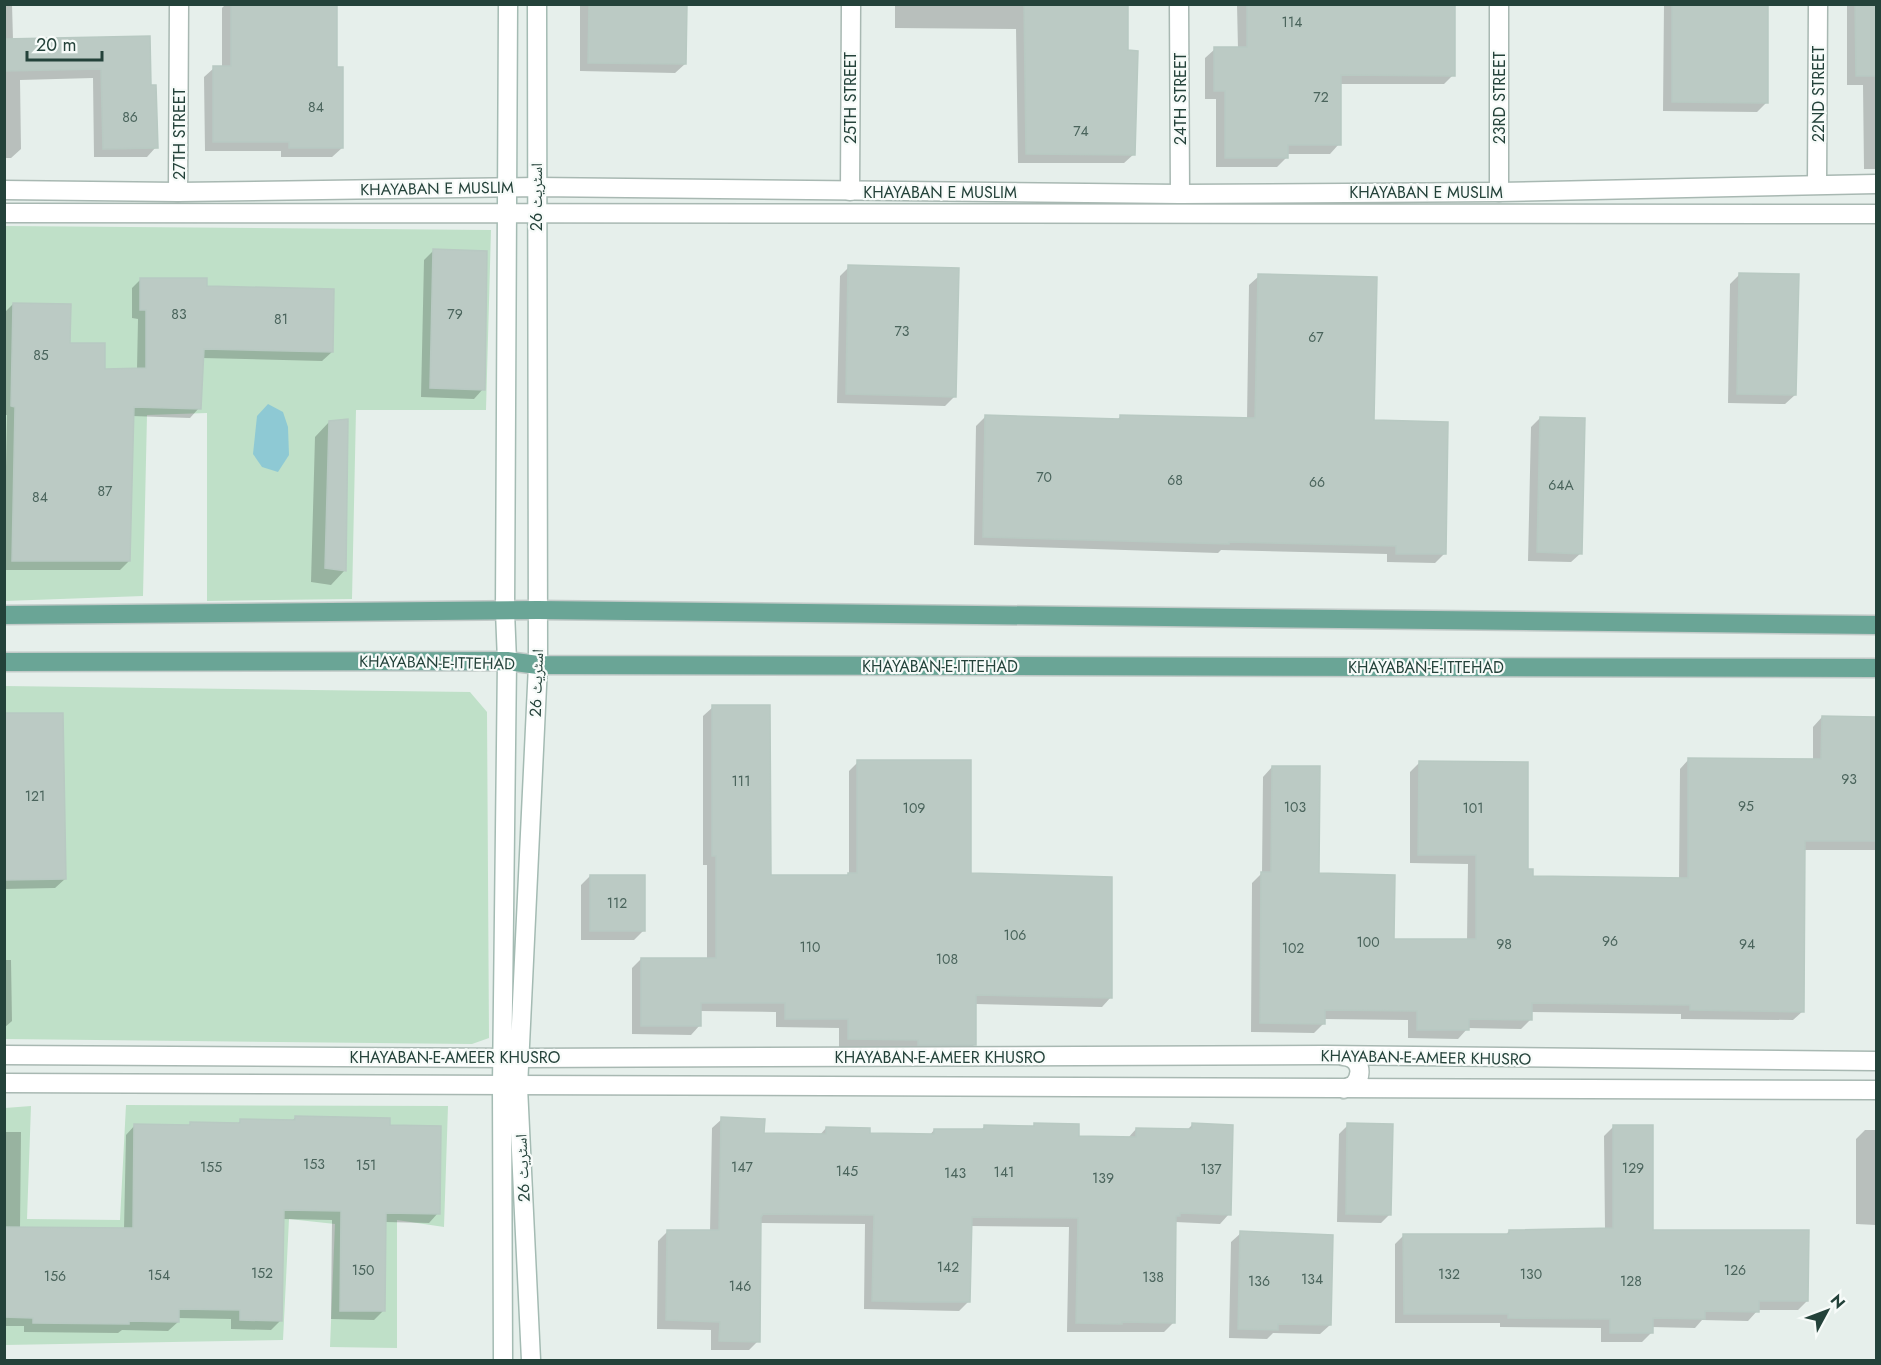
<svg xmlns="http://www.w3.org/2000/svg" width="1881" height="1365" viewBox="0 0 1881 1365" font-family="Jost,'Noto Naskh Arabic',sans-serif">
<rect width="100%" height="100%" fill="#e6efeb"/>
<!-- green -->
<path fill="#bfe0c8" d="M4 226 491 230 486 410H356L352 599 207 601V413L147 415 143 596 5 601Z
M5 686 470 692 487 712 489 1038 472 1044 5 1039Z
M126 1105 448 1106 444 1227 397 1220V1348L330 1347 335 1224 289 1219 283 1340 5 1345V1108L31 1106 27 1219 120 1220Z"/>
<!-- water -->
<path fill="#8ec9d4" d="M268 404 283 412 288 427 289 455 278 472 262 467 253 454 257 416Z"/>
<!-- shadow -->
<path fill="#0003" d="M4 4H12L13 40 148 37 149 87 156 147 147 157H94L93 78 20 80 21 149 11 158H4Z
M226 4H335V68L342 148 332 157H281V151H205L204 77 214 68H222V8Z
M580 4H685V64L675 73 580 71Z
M895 4H1127V52L1134 154 1124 163H1018L1016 29 895 28Z
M1237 4H1453V75L1444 84H1340L1339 144 1330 154H1286V158L1277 167H1216V99H1205V58L1215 49H1238Z
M1664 4H1767L1766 103 1757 112 1663 111Z
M1847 4H1876V169H1864L1863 85H1847Z
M433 251 483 389 474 399 421 397 424 260Z
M849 267 955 396 945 406 837 403 840 276Z
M1740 274 1795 395 1785 404 1728 403 1730 284Z
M1259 276 1444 554 1435 563 1387 562V554L1221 550 1218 553 974 545 976 426 986 416 1117 420 1121 416 1247 420 1249 285Z
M141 279 205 287 332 352 322 361 202 358 199 408 190 418 132 416 129 561 120 570H4L7 415H4V313L13 304 103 370 137 369 138 319 132 318V288Z
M1540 418 1581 553 1571 562 1528 561 1531 427Z
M329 422 345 570 331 585 311 582 315 437Z
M713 707 769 877H846L849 875V771L858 762 969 875 1111 997 1102 1007 975 1004V1044L965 1054 839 1048V1028L776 1027V1012L700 1011V1025L691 1035 632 1034V968L641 959H707V865H703V716Z
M4 715 65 879 55 888 4 889Z
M1822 717 1876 718V850H1804L1803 1011 1793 1020 1681 1019V1014L1531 1012V1019L1521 1029 1468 1028 1458 1039 1408 1038V1020L1324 1019V1023L1314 1033 1251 1032 1252 883 1262 873 1263 777 1272 767 1318 874 1393 940 1467 941 1468 864 1410 863V772L1420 762 1526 870 1531 878 1679 880 1680 769 1689 759 1813 760V727Z
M590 876 644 930 634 940H581V885Z
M4 960H11L12 1021 4 1028Z
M295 1118 388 1126 438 1213 429 1223 385 1222 383 1311 374 1320 331 1319 332 1220 283 1219 281 1320 271 1330 231 1329V1319L178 1318V1322L168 1331 122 1330 118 1333 24 1332V1326H4V1132H21L20 1229H124L126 1135 135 1125 187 1127 191 1123 237 1124 241 1121 291 1122Z
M722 1119 763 1135 819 1136 826 1128 869 1134 929 1136 934 1130 980 1131 984 1127 1031 1128 1034 1125 1077 1137 1128 1138 1136 1129 1187 1130 1192 1125 1229 1214 1220 1224 1175 1222 1173 1323 1164 1332H1067L1069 1227 970 1226 969 1301 959 1311 864 1309 865 1224 760 1223 758 1341 749 1350H711V1330L657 1329 658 1241 668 1231 710 1232 712 1128Z
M1348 1125 1390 1214 1381 1223 1337 1222 1339 1134Z
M1614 1126 1652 1231 1807 1301 1798 1310H1758L1748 1321 1702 1320 1695 1328 1652 1327V1332L1642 1342H1601V1328L1500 1327V1323H1395V1244L1404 1235 1505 1236 1509 1231 1605 1230 1604 1136Z
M1865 1130H1876V1225L1856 1224V1139Z
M1241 1233 1330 1325 1320 1334 1273 1333 1267 1339 1229 1338 1231 1242Z"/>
<!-- building -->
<path fill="#bbcac4" stroke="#b8c9c2" stroke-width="1.5" d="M231 4H337V67H343V148H289V142H213V66H231Z
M589 4H687L686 64 588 63Z
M1024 4H1128V50L1138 51 1135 155 1026 154Z
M1247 4H1455V76L1341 75V145H1288V158H1225V91H1214V47H1247Z
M1672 4H1768V103L1672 102Z
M1855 4H1876V76H1856Z
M150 36 151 85H156L158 148 103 149 101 69 4 71V39Z
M433 249 487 251 485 390 430 388Z
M848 265 959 268 956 397 846 394Z
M1739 273 1799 274 1796 395 1737 394Z
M1258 274 1377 277 1374 420 1448 422 1446 554H1396V546L1229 542V544L983 537 985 415 1120 419V415L1255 418Z
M140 278H207V286L334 289 333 352 204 349 201 409 134 407 130 561H12L15 407 11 406 13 303 71 304 70 343H105V369L146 368V310H140Z
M1540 417 1585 418 1582 554 1537 552Z
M348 419 346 571 325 568 329 421Z
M712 705H770L771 875H848V873H857V760H971V873L1112 877V998L976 995V1045H918V1040L848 1039V1019H785V1003H701V1026H641V958H716V856H712Z
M4 713H63L66 879 4 880Z
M1822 716 1876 717V841H1805L1804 1012 1690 1010V1005L1532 1003V1020L1469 1019V1030H1417V1011L1325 1010V1024L1260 1023 1261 872H1271L1272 766H1320L1319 873 1395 875 1394 939H1476V855H1418L1419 761 1528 762V869H1533V876L1688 878V758L1821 759Z
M590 875H645V931H590Z
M295 1116 390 1118V1125L441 1126 440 1214 386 1213 385 1311H340L341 1211 284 1210 282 1321 240 1320V1310L179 1309V1322L129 1321V1324L33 1323V1318L4 1317V1227L133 1228 134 1124 190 1125V1122L240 1123V1119L295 1120Z
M721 1117 765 1119 764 1133 826 1134V1127L870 1128V1133L934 1134V1129H984V1125L1034 1126V1123L1079 1124V1136L1136 1137V1128L1192 1129V1123L1233 1125 1231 1215 1180 1213V1216H1176L1175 1323 1122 1322V1324L1076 1323 1078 1218 972 1217 970 1302H918L872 1301 874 1215 763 1214 761 1217 760 1342 719 1341 720 1322 666 1320 667 1230H719Z
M1347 1123 1393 1124 1391 1215 1346 1214Z
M1613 1125H1653V1230H1809L1808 1301H1759V1312L1705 1311V1319L1653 1318V1333H1610V1319L1508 1318V1314H1404L1403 1234H1509V1230L1613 1228Z
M1240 1231 1333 1235 1331 1325 1278 1324V1330L1238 1329Z"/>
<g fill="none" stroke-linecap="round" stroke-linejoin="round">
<!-- minor casing -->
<g stroke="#a8b8b2" stroke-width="21">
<path id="minor" d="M1179 4 1180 194
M1817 184 1818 4
M850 191 851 4
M178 192 179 4
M1499 192V4
M4 1055 519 1058 1325 1055 1876 1061
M1343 1056C1360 1057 1364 1073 1354 1085L1344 1089
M4 1083 1876 1090"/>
</g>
<!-- tertiary casing -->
<g stroke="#a8b8b2" stroke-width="21">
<path id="tertiary" d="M4 190 178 192 536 187 1180 194 1499 192 1876 184
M4 213 1876 214"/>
</g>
<!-- secondary casing -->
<g stroke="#a4bbb3" stroke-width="21">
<path id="secondary" d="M503 1360 502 1086 507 661 505 611 508 4
M531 1360 518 1087 538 665 537 4"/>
</g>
<!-- primary casing -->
<g stroke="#c2cac8" stroke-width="21">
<path id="primary" d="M4 615 538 610 1876 625
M4 662 507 661 538 665 1876 668"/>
</g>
<!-- minor -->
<use href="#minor" stroke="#fff" stroke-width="18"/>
<!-- tertiary -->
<use href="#tertiary" stroke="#fff" stroke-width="18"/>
<!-- secondary -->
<use href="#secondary" stroke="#fff" stroke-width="18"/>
<!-- primary -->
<use href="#primary" stroke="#6aa596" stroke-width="18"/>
</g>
<g text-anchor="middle" stroke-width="4.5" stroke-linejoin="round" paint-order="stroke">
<!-- number labels -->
<g font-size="14" fill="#4a645c">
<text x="1292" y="27">114</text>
<text x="1321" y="102">72</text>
<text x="316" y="112">84</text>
<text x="130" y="122">86</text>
<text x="1081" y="136">74</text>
<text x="179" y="319">83</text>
<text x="455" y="319">79</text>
<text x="281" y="324">81</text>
<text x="902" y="336">73</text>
<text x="1316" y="342">67</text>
<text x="41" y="360">85</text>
<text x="1044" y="482">70</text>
<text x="1175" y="485">68</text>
<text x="1317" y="487">66</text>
<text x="1561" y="490">64A</text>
<text x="105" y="496">87</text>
<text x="40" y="502">84</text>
<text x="1849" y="784">93</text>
<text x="741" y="786">111</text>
<text x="35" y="801">121</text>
<text x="1746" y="811">95</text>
<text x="1295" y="812">103</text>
<text x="914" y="813">109</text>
<text x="1473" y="813">101</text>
<text x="617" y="908">112</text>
<text x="1015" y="940">106</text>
<text x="1610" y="946">96</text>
<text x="1368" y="947">100</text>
<text x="1504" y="949">98</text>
<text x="1747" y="949">94</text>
<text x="810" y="952">110</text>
<text x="1293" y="953">102</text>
<text x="947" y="964">108</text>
<text x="314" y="1169">153</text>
<text x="366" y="1170">151</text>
<text x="211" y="1172">155</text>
<text x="742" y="1172">147</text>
<text x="1633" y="1173">129</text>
<text x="1211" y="1174">137</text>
<text x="847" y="1176">145</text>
<text x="1004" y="1177">141</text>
<text x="955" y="1178">143</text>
<text x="1103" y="1183">139</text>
<text x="948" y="1272">142</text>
<text x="363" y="1275">150</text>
<text x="1735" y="1275">126</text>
<text x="262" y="1278">152</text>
<text x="1449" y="1279">132</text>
<text x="1531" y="1279">130</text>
<text x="159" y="1280">154</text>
<text x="55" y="1281">156</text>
<text x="1153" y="1282">138</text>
<text x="1312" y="1284">134</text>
<text x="1259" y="1286">136</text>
<text x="1631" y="1286">128</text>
<text x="740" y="1291">146</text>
</g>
<!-- street labels -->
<g font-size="16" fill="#24423a" stroke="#f7fbf9">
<text transform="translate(1818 94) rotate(-90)" y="6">22ND STREET</text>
<text transform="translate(850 98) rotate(-90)" y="6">25TH STREET</text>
<text transform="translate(1499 98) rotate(-90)" y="6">23RD STREET</text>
<text transform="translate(1180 99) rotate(-90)" y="6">24TH STREET</text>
<text transform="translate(179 134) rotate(-90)" y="6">27TH STREET</text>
<text transform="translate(437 188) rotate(-1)" y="6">KHAYABAN E MUSLIM</text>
<text x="940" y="198">KHAYABAN E MUSLIM</text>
<text x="1426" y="198">KHAYABAN E MUSLIM</text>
<text transform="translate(536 197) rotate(-90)" y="6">اسٹریٹ 26</text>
<text transform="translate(437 662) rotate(1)" y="6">KHAYABAN-E-ITTEHAD</text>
<text x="940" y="672">KHAYABAN-E-ITTEHAD</text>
<text x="1426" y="673">KHAYABAN-E-ITTEHAD</text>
<text transform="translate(536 683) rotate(-88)" y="6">اسٹریٹ 26</text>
<text x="455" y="1063">KHAYABAN-E-AMEER KHUSRO</text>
<text x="940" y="1063">KHAYABAN-E-AMEER KHUSRO</text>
<text transform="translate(1426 1057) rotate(1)" y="6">KHAYABAN-E-AMEER KHUSRO</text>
<text transform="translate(522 1168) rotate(-93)" y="6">اسٹریٹ 26</text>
</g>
</g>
<!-- border -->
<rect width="1881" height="1365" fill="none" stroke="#24423a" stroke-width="12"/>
<!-- north arrow -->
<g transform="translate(1827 1311) rotate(49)" stroke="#f7fbf9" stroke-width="4.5" paint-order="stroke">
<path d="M0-4.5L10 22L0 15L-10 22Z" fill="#24423a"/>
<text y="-9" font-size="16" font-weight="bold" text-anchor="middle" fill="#24423a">N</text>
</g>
<!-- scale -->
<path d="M27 51v9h75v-9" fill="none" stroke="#24423a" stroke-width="3"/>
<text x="36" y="51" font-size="18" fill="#24423a" stroke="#f7fbf9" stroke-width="4.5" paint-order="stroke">20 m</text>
</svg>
